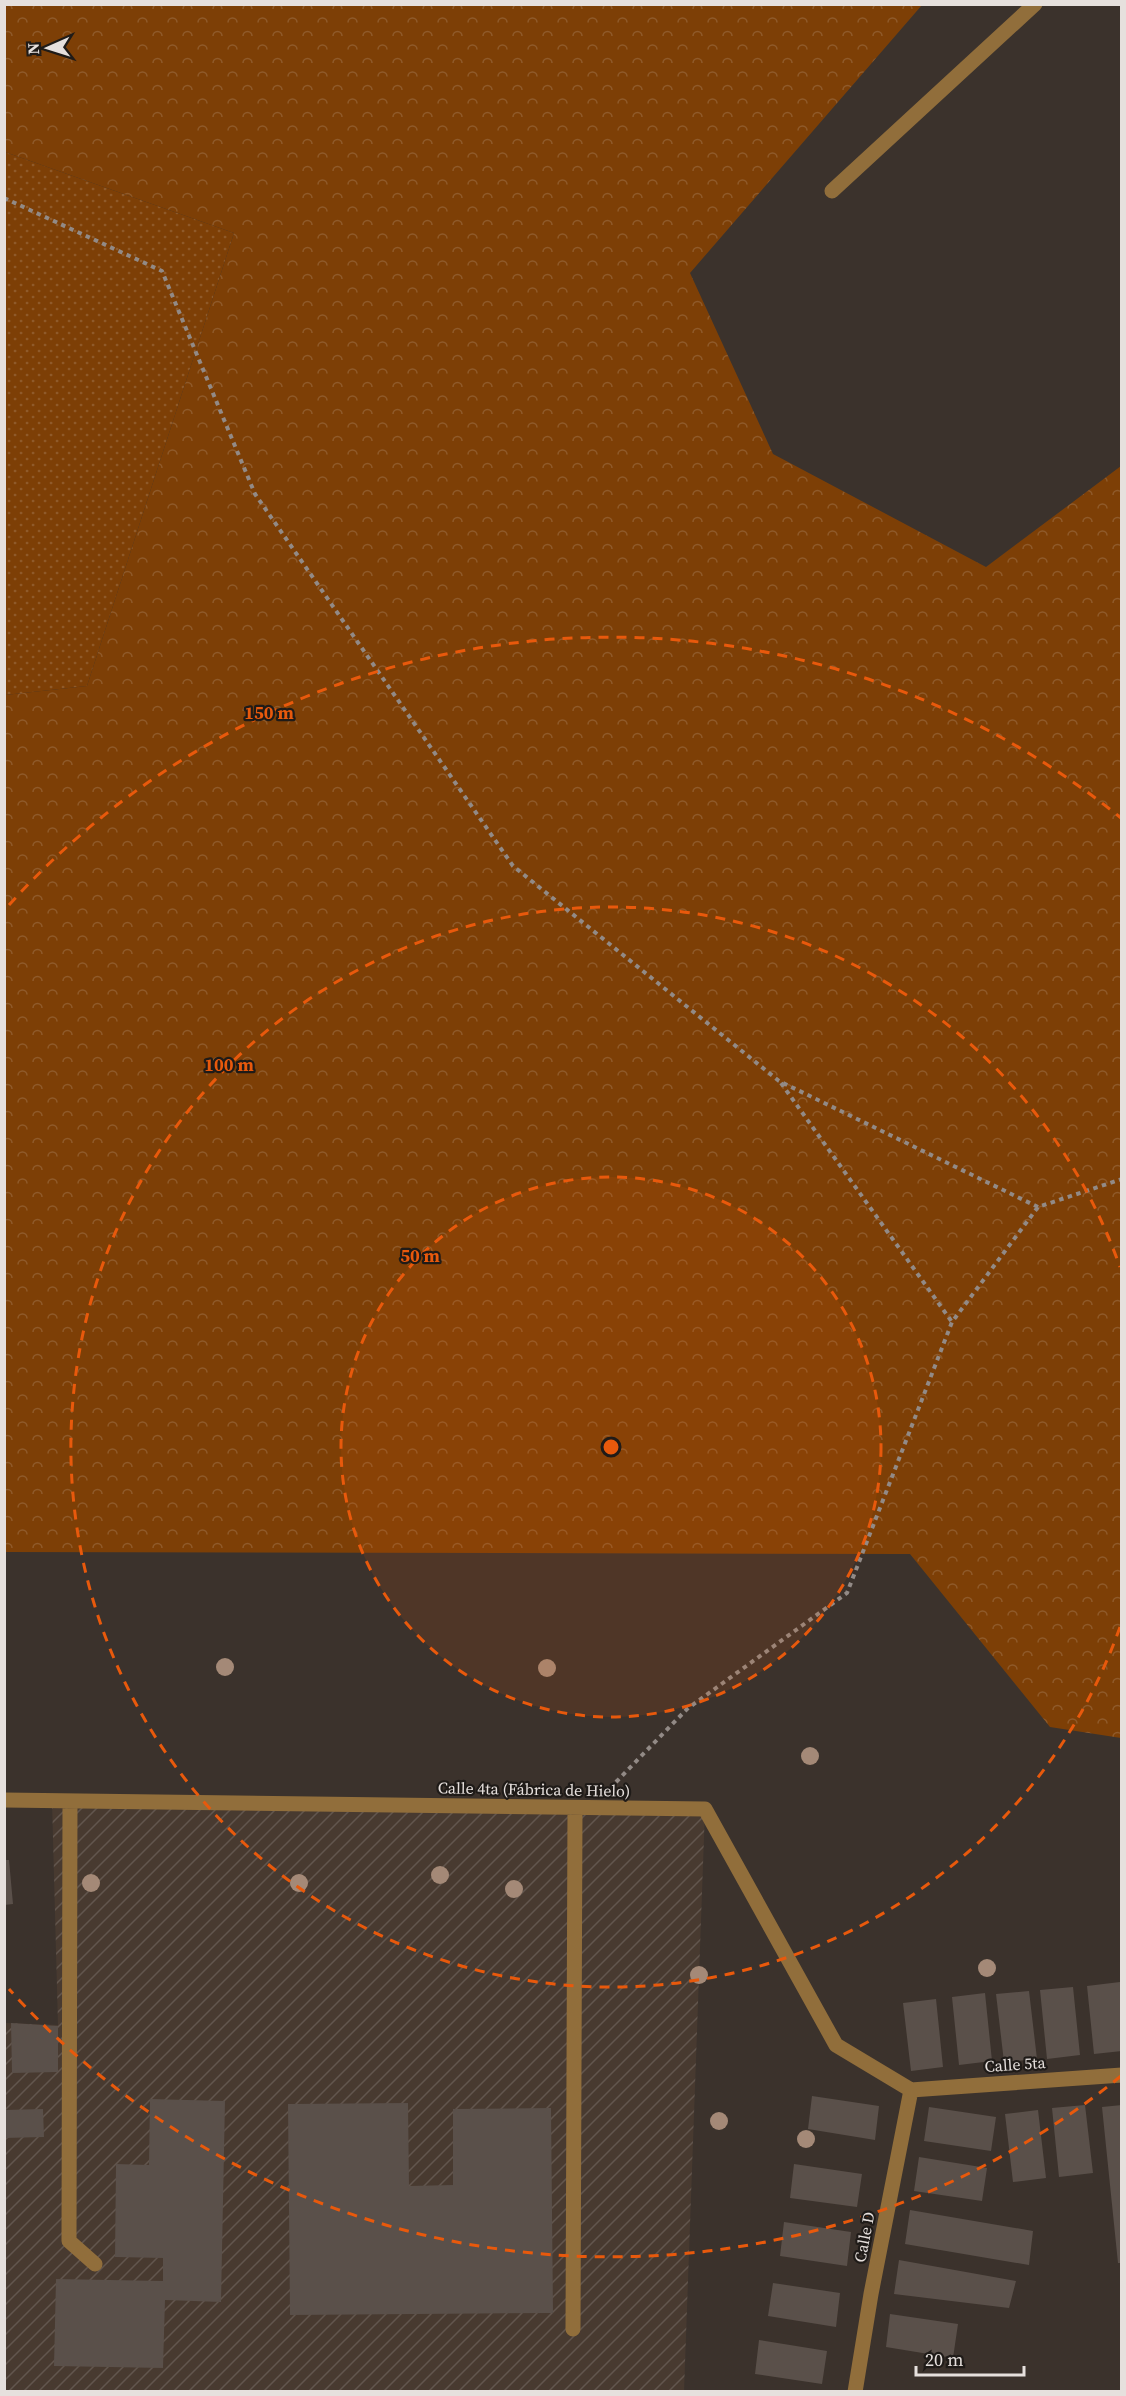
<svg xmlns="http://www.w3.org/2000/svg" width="1126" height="2396" viewBox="0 0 1126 2396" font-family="'Source Serif 4',serif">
<defs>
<pattern id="industrial-furrows" width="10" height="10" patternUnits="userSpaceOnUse" patternTransform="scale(1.5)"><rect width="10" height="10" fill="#483a30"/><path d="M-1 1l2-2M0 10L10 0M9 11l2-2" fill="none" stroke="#62564e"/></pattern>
<pattern id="green-dots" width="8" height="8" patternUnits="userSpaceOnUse" patternTransform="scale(1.5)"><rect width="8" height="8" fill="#7d3f06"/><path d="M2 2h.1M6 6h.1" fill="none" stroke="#8f5a2a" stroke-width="1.8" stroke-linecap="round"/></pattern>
<pattern id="forest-crowns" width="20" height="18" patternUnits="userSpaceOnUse" patternTransform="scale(1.5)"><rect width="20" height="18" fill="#7d3f06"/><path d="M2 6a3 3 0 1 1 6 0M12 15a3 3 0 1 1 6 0" fill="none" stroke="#8f5a2a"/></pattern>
</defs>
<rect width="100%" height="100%" fill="#3b322c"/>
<!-- industrial -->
<path fill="url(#industrial-furrows)" d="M52 1800 705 1809 684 2391 5 2392V2023L58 2025Z"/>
<!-- green -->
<path fill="url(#green-dots)" d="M5 152 234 233 87 686 5 695Z"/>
<!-- forest -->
<path fill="url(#forest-crowns)" d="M5 4 922 5 690 273 773 454 986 567 1121 466V1738L1050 1727 910 1554 5 1552V695L87 686 234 233 5 152Z"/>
<!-- building -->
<path fill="#5a504a" d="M4 1860H9L13 1904 4 1905Z
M1120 1982 1122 2051 1094 2054 1087 1986Z
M1073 1987 1080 2055 1047 2059 1040 1990Z
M1029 1991 1037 2059 1004 2062 996 1994Z
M985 1993 992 2061 959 2065 952 1997Z
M936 1999 943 2067 911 2071 903 2003Z
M11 2023 58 2026V2072L12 2073Z
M812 2096 879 2106 875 2140 808 2129Z
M150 2099 225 2101 221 2302 165 2300 163 2368 54 2366 56 2279 163 2281V2258L115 2257 116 2164 149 2165Z
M408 2103 409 2186 453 2185V2109L551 2108 553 2313 290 2315 288 2104Z
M1085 2105 1093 2173 1059 2177 1052 2108Z
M1122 2105V2263H1118L1102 2107Z
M929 2107 996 2117 991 2151 924 2141Z
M43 2109 44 2137 4 2138V2110Z
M1038 2110 1046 2178 1013 2182 1005 2114Z
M919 2157 987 2168 982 2201 914 2191Z
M794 2164 862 2174 857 2207 790 2198Z
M910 2210 1033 2231 1029 2265 905 2244Z
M784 2222 851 2232 847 2266 780 2256Z
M899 2260 1016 2281 1009 2308 894 2294Z
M773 2283 840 2293 836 2327 768 2316Z
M890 2314 958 2324 953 2358 886 2347Z
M759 2340 827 2351 822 2384 755 2374Z"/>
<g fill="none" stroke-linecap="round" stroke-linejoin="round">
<!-- path -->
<path stroke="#928a86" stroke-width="4" stroke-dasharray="4.5 4.5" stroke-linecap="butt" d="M4 198 162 271 255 494 513 866 779 1081 1038 1207
M781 1083 952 1322
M616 1782 687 1709 847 1593 952 1322 1038 1207 1122 1179"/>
<!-- minor -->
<path stroke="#916e3b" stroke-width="15" d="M832 191 1035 4
M4 1800 705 1809 836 2045 911 2090
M70 1801 69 2241 95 2264
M911 2090 1122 2075
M573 2329 575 1808
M855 2392 871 2294 911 2090"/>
</g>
<!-- trees -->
<g fill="#a48977">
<circle cx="225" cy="1667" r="9"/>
<circle cx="547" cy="1668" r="9"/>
<circle cx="810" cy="1756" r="9"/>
<circle cx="440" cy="1875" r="9"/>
<circle cx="91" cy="1883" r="9"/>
<circle cx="299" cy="1883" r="9"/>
<circle cx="514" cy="1889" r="9"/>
<circle cx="987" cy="1968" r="9"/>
<circle cx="699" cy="1975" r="9"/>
<circle cx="719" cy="2121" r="9"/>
<circle cx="806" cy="2139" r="9"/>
</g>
<!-- distance rings -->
<circle cx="611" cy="1447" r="270" fill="#e8590c" fill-opacity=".12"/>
<g fill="none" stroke="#e8590c" stroke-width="3" stroke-dasharray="10 8">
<circle cx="611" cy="1447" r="270"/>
<path d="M1120 1627A540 540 0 1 1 1120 1267"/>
<path d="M1121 2076A810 810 0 0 1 9 1989M9 905A810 810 0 0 1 1121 818"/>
</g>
<g text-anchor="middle" stroke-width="4.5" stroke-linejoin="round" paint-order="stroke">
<!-- street labels -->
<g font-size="16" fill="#e6e0dd" stroke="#1f1b18">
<text transform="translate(534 1789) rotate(1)" y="6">Calle 4ta (Fábrica de Hielo)</text>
<text transform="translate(1015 2064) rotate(-4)" y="6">Calle 5ta</text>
<text transform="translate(864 2237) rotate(-79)" y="6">Calle D</text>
</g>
</g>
<circle cx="611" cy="1447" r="9" fill="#e8590c" stroke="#1f1b18" stroke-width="3"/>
<g font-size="18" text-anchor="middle" font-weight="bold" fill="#e8590c" stroke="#1f1b18" stroke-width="4.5" stroke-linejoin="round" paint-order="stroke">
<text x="269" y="719">150 m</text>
<text x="229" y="1071">100 m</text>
<text x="420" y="1262">50 m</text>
</g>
<!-- border -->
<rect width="1126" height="2396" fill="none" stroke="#e6e0dd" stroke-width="12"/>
<!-- north arrow -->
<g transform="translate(48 48) rotate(267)" stroke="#1f1b18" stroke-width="4.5" paint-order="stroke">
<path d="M0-4.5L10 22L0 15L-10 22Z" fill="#e6e0dd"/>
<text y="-9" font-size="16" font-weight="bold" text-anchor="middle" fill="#e6e0dd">N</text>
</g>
<!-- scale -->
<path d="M916 2366v9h108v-9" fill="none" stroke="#e6e0dd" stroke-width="3"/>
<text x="925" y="2366" font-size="18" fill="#e6e0dd" stroke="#1f1b18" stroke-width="4.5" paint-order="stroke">20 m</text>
</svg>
